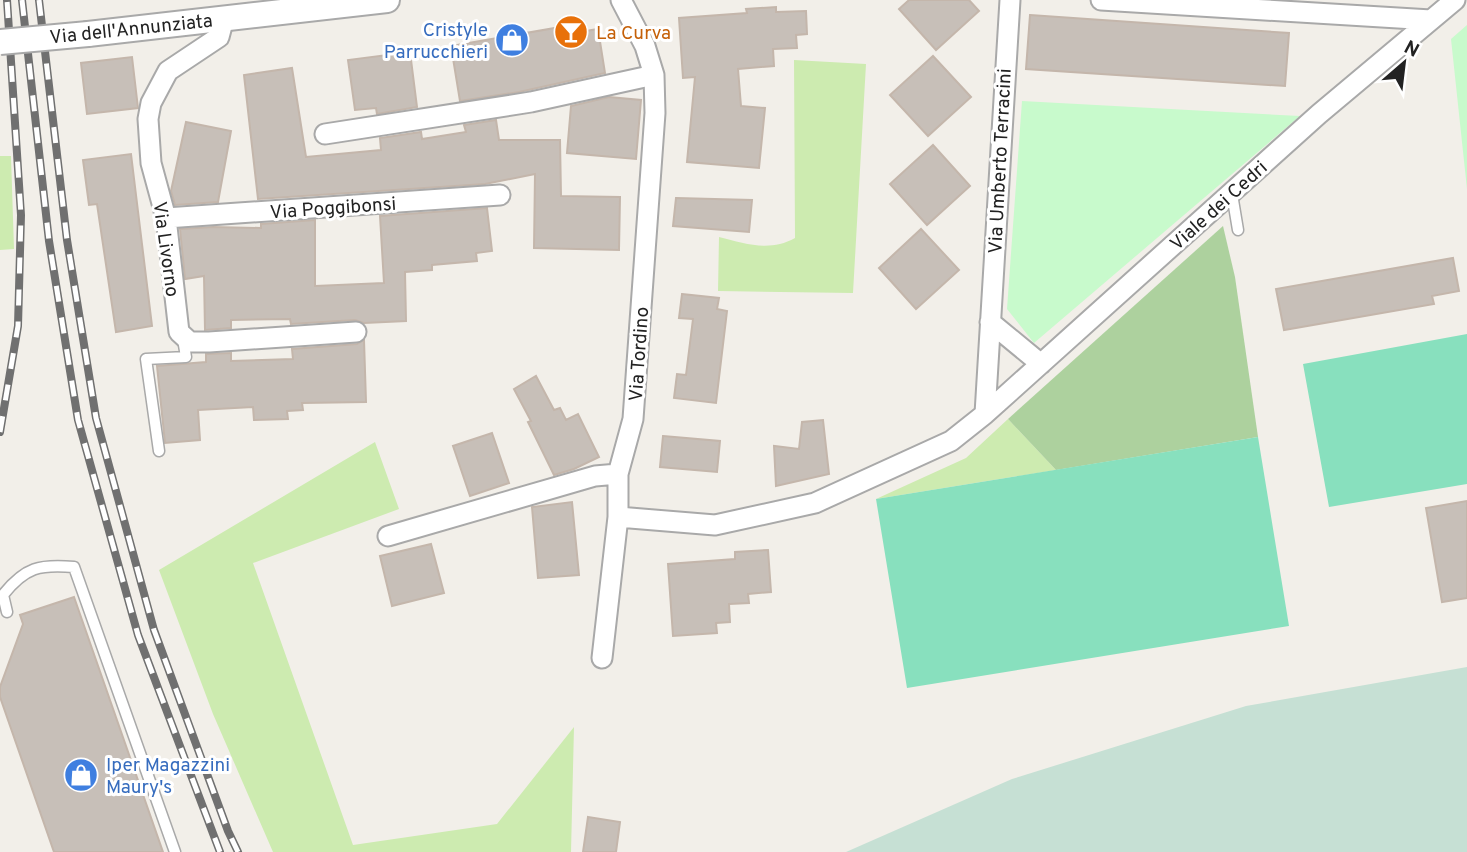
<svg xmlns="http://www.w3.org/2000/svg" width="1467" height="852" viewBox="0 0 1467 852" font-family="Overpass,sans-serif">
<rect width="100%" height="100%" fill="#f2efe9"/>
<!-- grass -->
<path fill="#cdebb0" d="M794 60 866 64 853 293 718 291 719 237C746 244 770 252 795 238Z
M0 156H11L14 249 0 250Z
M1008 419 1056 470 876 499 966 458Z
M375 442 399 509 253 563 353 845 497 824 574 727 571 852H273L213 714 159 570Z"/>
<!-- forest -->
<path fill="#add19e" d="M1223 226 1235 277 1258 437 1056 470 1008 419Z"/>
<!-- wetland -->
<path fill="#c6e0d4" d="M1467 667V852H846L1012 779 1246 706Z"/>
<!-- park -->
<path fill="#c8facc" d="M1467 25V189L1451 39Z
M1022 101 1300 116 1034 343 1007 309Z"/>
<!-- pitch -->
<path fill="#88e0be" d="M1467 334V484L1329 507 1303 364Z
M1258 437 1289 626 907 688 876 499Z"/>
<!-- building -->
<path fill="#c7bfb8" stroke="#c4b6ab" stroke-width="2" d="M909 0H969L979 11 936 50 899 9Z
M776 7V12L806 11 807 34 796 35 797 48 773 49 774 66 738 69 741 106 765 108 759 168 687 162 695 77 683 78 679 18 747 13 746 9Z
M1030 15 1289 33 1285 86 1026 69Z
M578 24 580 32 598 29 605 73 519 92 460 101 451 46Z
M410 52 417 107 377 114 376 108 355 110 348 60Z
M933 56 971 97 928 136 890 95Z
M132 57 138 108 87 114 81 63Z
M292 68 306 157 381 150 380 138 421 132 422 139 466 132 464 125 496 120 499 140H560L561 196 620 197 619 250 534 248 535 174 485 184 258 199 244 75Z
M609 97 641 100 636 159 567 153 571 106Z
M186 122 231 131 218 202 175 205 171 191Z
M933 145 970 186 927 225 890 184Z
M131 154 152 326 116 332 97 204 89 205 83 160Z
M676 198 752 200 749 232 673 226Z
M487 208 492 251 476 253 477 261 432 265V270L405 272 406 321 364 323 355 320 291 324 290 319 231 320V328L205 330 204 276 185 279 180 229 213 227 261 228V224L315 220V286L384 283 380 216Z
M921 229 959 270 916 309 879 268Z
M1453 258 1459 291 1432 296 1434 304 1284 330 1276 289Z
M682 294 719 298 717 309 727 311 716 403 674 398 677 374 686 375 693 319 679 318Z
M364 340 366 402 302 403 303 410 287 411 288 419 254 420 253 407 198 410 200 440 165 443 157 366 206 362V354L231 353V361L293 359 292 349 357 344Z
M536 376 554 410 560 408 566 420 578 414 599 457 574 469 554 475 528 422 531 421 514 389Z
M823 420 829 474 776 486 774 446 799 449 802 422Z
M492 433 509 483 470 496 453 446Z
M663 436 720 441 717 472 660 467Z
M1467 501V598L1442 602 1426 508Z
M572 502 579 575 538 578 532 507Z
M431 544 444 593 392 606 380 556Z
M768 550 771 592 748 594 749 603 729 604 730 622 716 623 717 633 673 636 668 564 735 559V552Z
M74 597 163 852H54L0 697V687L23 624 20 615Z
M588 817 620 822 616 852H583Z"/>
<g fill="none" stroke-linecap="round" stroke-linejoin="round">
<!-- service casing -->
<g stroke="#a9a9a9" stroke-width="13">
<path id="service" d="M1232 194 1238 230
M159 451 146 359 186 357 183 339
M7 612 3 595C25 567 40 564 74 567L175 852"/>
</g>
<!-- minor casing -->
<g stroke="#a9a9a9" stroke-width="23">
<path id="minor" d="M1101 0 1431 20
M224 18 219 37 168 71 151 103 148 119 151 163 166 218 179 332 190 342H209L356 332
M325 134 531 102 654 75
M166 218 500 195
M990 322 1041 364
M985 414 1010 0
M618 517 715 525 815 503 951 441 985 414 1319 114 1455 0
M388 536 595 476 618 474
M602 658 618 517V474L633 419 655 113 654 75 645 46 621 0"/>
</g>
<!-- tertiary casing -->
<g stroke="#a9a9a9" stroke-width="28">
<path id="tertiary" d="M88 34 387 0"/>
</g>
<!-- service -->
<use href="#service" stroke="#fff" stroke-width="10"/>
<!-- minor -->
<use href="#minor" stroke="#fff" stroke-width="19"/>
<!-- tertiary -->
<use href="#tertiary" stroke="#fff" stroke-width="24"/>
<!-- rail casing -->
<g stroke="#707070" stroke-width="8">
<path id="rail" d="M22 0 49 241 78 420 138 635 220 852
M39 0 67 240 96 418 154 630 228 831 238 852
M0 432 18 326 21 215 7 0"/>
</g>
<!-- rail -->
<use href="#rail" stroke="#fff" stroke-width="5" stroke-dasharray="16" stroke-linecap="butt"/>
<!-- tertiary-bridge casing -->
<g stroke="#a9a9a9" stroke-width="28" stroke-linecap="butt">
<path id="tertiary-bridge" d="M0 42 88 34"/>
</g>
<!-- tertiary-bridge -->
<use href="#tertiary-bridge" stroke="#fff" stroke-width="24"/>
</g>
<!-- icons -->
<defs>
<g id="bar-disc" transform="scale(1.75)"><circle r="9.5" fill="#e8710a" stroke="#fff"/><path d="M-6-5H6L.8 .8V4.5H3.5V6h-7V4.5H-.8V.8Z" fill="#fff"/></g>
<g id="shop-disc" transform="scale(1.75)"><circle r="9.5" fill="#3f7fe0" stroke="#fff"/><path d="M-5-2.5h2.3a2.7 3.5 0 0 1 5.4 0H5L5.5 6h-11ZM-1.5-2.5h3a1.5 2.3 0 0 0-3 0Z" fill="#fff"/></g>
</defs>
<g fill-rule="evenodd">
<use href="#bar-disc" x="571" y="32"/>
<use href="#shop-disc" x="512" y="40"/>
<use href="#shop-disc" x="81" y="775"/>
</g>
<g text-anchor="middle" stroke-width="6" stroke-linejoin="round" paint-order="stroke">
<!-- street labels -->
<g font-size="19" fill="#222" stroke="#fff">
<text transform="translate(131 28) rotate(-6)" y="7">Via dell'Annunziata</text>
<text transform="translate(999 161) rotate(-87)" y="7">Via Umberto Terracini</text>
<text transform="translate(1218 205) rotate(-42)" y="7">Viale dei Cedri</text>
<text transform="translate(333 207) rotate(-4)" y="7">Via Poggibonsi</text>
<text transform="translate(167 249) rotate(82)" y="7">Via Livorno</text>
<text transform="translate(638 354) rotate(-86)" y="7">Via Tordino</text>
</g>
<!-- shop labels -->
<g font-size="19" fill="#366cbe" stroke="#fff" text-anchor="end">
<text x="488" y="36">Cristyle<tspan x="488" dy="22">Parrucchieri</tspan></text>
<text x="106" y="771" text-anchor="start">Iper Magazzini<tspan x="106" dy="22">Maury's</tspan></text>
</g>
<!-- food labels -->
<g font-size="19" fill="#c56008" stroke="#fff" text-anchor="start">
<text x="596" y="39">La Curva</text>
</g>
</g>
<!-- north arrow -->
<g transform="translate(1404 63) rotate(28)" stroke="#ffffff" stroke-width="5" paint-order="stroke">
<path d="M0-5L12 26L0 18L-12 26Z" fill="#222222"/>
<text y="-10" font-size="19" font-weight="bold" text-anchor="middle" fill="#222222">N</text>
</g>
</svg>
